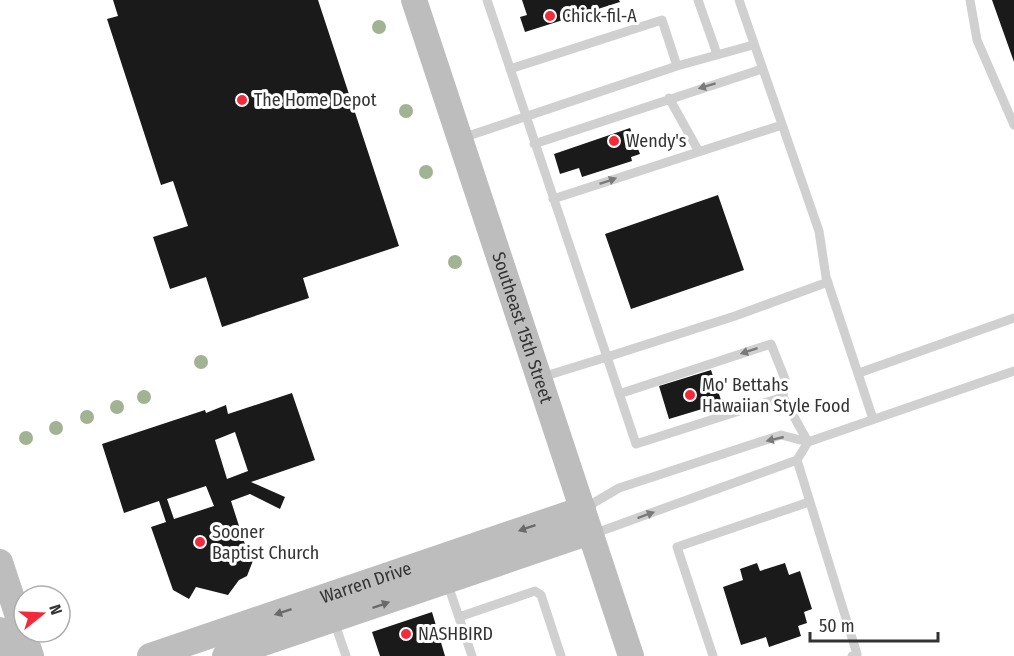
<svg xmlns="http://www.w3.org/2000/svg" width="1014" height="656" viewBox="0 0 1014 656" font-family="'Fira Sans Condensed',sans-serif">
<rect width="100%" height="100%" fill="#fff"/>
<!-- building -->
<path fill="#1a1a1a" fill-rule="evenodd" d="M113 0H318L399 246 303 278 309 298 222 327 206 277 170 289 153 237 188 226 173 181 161 185 107 19 118 16Z
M522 0H619L620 2 525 32 520 17 527 15Z
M992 0H1014V62Z
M630 128 640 154 631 157 632 161 582 177 579 168 560 174 554 154Z
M718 195 744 270 631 309 605 234Z
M711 370 722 403 669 419 659 386Z
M292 393 315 460 251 482 285 497 280 509 250 494 231 501 249 557 254 558 247 576 239 580 228 595 196 587 189 599 173 590 151 527 166 522 159 501 124 513 102 444 205 410 206 413 226 405 228 414ZM235 432 248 471 227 479 215 440ZM206 486 214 506 174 519 167 499Z
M757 563 760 571 785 563 789 575 800 571 812 609 804 612 807 623 798 626 801 636 769 647 766 637 741 645 723 587 743 580 740 569Z
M432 612 445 656H380L372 632Z"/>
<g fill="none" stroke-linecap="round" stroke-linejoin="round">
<!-- lane -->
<path stroke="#d0d0d0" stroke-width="9" d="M487 0 607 357 539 378
M698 0 717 54
M739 0 819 231 826 277 873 419
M970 0 977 40 1014 125
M510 69 662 20 677 66
M669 98 698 150
M462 138 677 66 753 45
M534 144 762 69
M553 199 782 125
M828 282 735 316 607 357 636 444 783 397 808 442 1014 371
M859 373 1014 318
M619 394 771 344 785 379 783 397
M797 460 857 654 852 656
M585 508 619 488 781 435 808 442 797 460 593 534
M447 582 472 656
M459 617 535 591 541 595 561 656
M334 621 346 656
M713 656 677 547 809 502"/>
<!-- secondary -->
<g stroke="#bdbdbd" stroke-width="26">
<path id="s1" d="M414 0 631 656"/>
<path d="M0 562 31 656"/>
<path d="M0 630 8 656"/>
<path id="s2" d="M150 656 583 509"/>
<path d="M225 656 590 532"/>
</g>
</g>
<!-- trees -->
<g fill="#a2b393">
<circle cx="379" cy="27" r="7"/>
<circle cx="406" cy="111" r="7"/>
<circle cx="426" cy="172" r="7"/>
<circle cx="455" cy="262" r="7"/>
<circle cx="201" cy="362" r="7"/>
<circle cx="144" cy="397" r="7"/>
<circle cx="117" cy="407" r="7"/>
<circle cx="87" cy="417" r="7"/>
<circle cx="56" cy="428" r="7"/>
<circle cx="26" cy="438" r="7"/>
</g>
<!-- one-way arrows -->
<defs><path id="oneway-solid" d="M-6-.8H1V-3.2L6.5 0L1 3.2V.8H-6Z" transform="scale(1.5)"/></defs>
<g fill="#7a7a7a">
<use href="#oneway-solid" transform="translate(707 86) rotate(163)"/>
<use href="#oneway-solid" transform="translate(608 181) rotate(-19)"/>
<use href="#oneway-solid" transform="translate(749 351) rotate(162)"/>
<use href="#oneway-solid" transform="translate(775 439) rotate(167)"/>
<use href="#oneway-solid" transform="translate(646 515) rotate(-20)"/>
</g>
<g fill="#6a6a6a">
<use href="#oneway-solid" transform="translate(527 528) rotate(161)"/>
<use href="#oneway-solid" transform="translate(381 605) rotate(-19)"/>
<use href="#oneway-solid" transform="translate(283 612) rotate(162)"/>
</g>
<!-- markers -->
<g fill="#f42a3b" stroke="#fff" stroke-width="2">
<circle cx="550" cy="16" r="6"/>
<circle cx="242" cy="100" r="6"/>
<circle cx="614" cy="141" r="6"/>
<circle cx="690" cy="395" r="6"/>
<circle cx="200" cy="542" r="6"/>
<circle cx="406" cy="634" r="6"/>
</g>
<g text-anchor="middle" stroke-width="6" stroke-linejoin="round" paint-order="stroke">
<!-- poi labels -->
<g font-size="18" fill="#333" stroke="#fff" text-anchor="start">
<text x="562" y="22">Chick-fil-A</text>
<text x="254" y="106">The Home Depot</text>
<text x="626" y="147">Wendy's</text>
<text x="702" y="391">Mo' Bettahs<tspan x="702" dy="21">Hawaiian Style Food</tspan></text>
<text x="212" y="538">Sooner<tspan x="212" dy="21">Baptist Church</tspan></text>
<text x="418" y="640">NASHBIRD</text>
</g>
<!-- street labels -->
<g font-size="18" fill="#333" stroke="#fff">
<text dy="6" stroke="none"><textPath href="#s1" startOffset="345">Southeast 15th Street</textPath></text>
<text dy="6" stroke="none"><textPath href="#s2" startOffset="228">Warren Drive</textPath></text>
</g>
</g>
<!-- north arrow -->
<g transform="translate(42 614) rotate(72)"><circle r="28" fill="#ffffff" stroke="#adadad" stroke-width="1.5"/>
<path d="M0-4.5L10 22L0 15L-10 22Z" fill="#f42a3b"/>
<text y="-9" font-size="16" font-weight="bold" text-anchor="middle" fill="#333333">N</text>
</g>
<!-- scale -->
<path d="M810 632v9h128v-9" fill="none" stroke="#333333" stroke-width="3"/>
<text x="819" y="632" font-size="18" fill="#333333" stroke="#ffffff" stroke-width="4.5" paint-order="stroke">50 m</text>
</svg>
